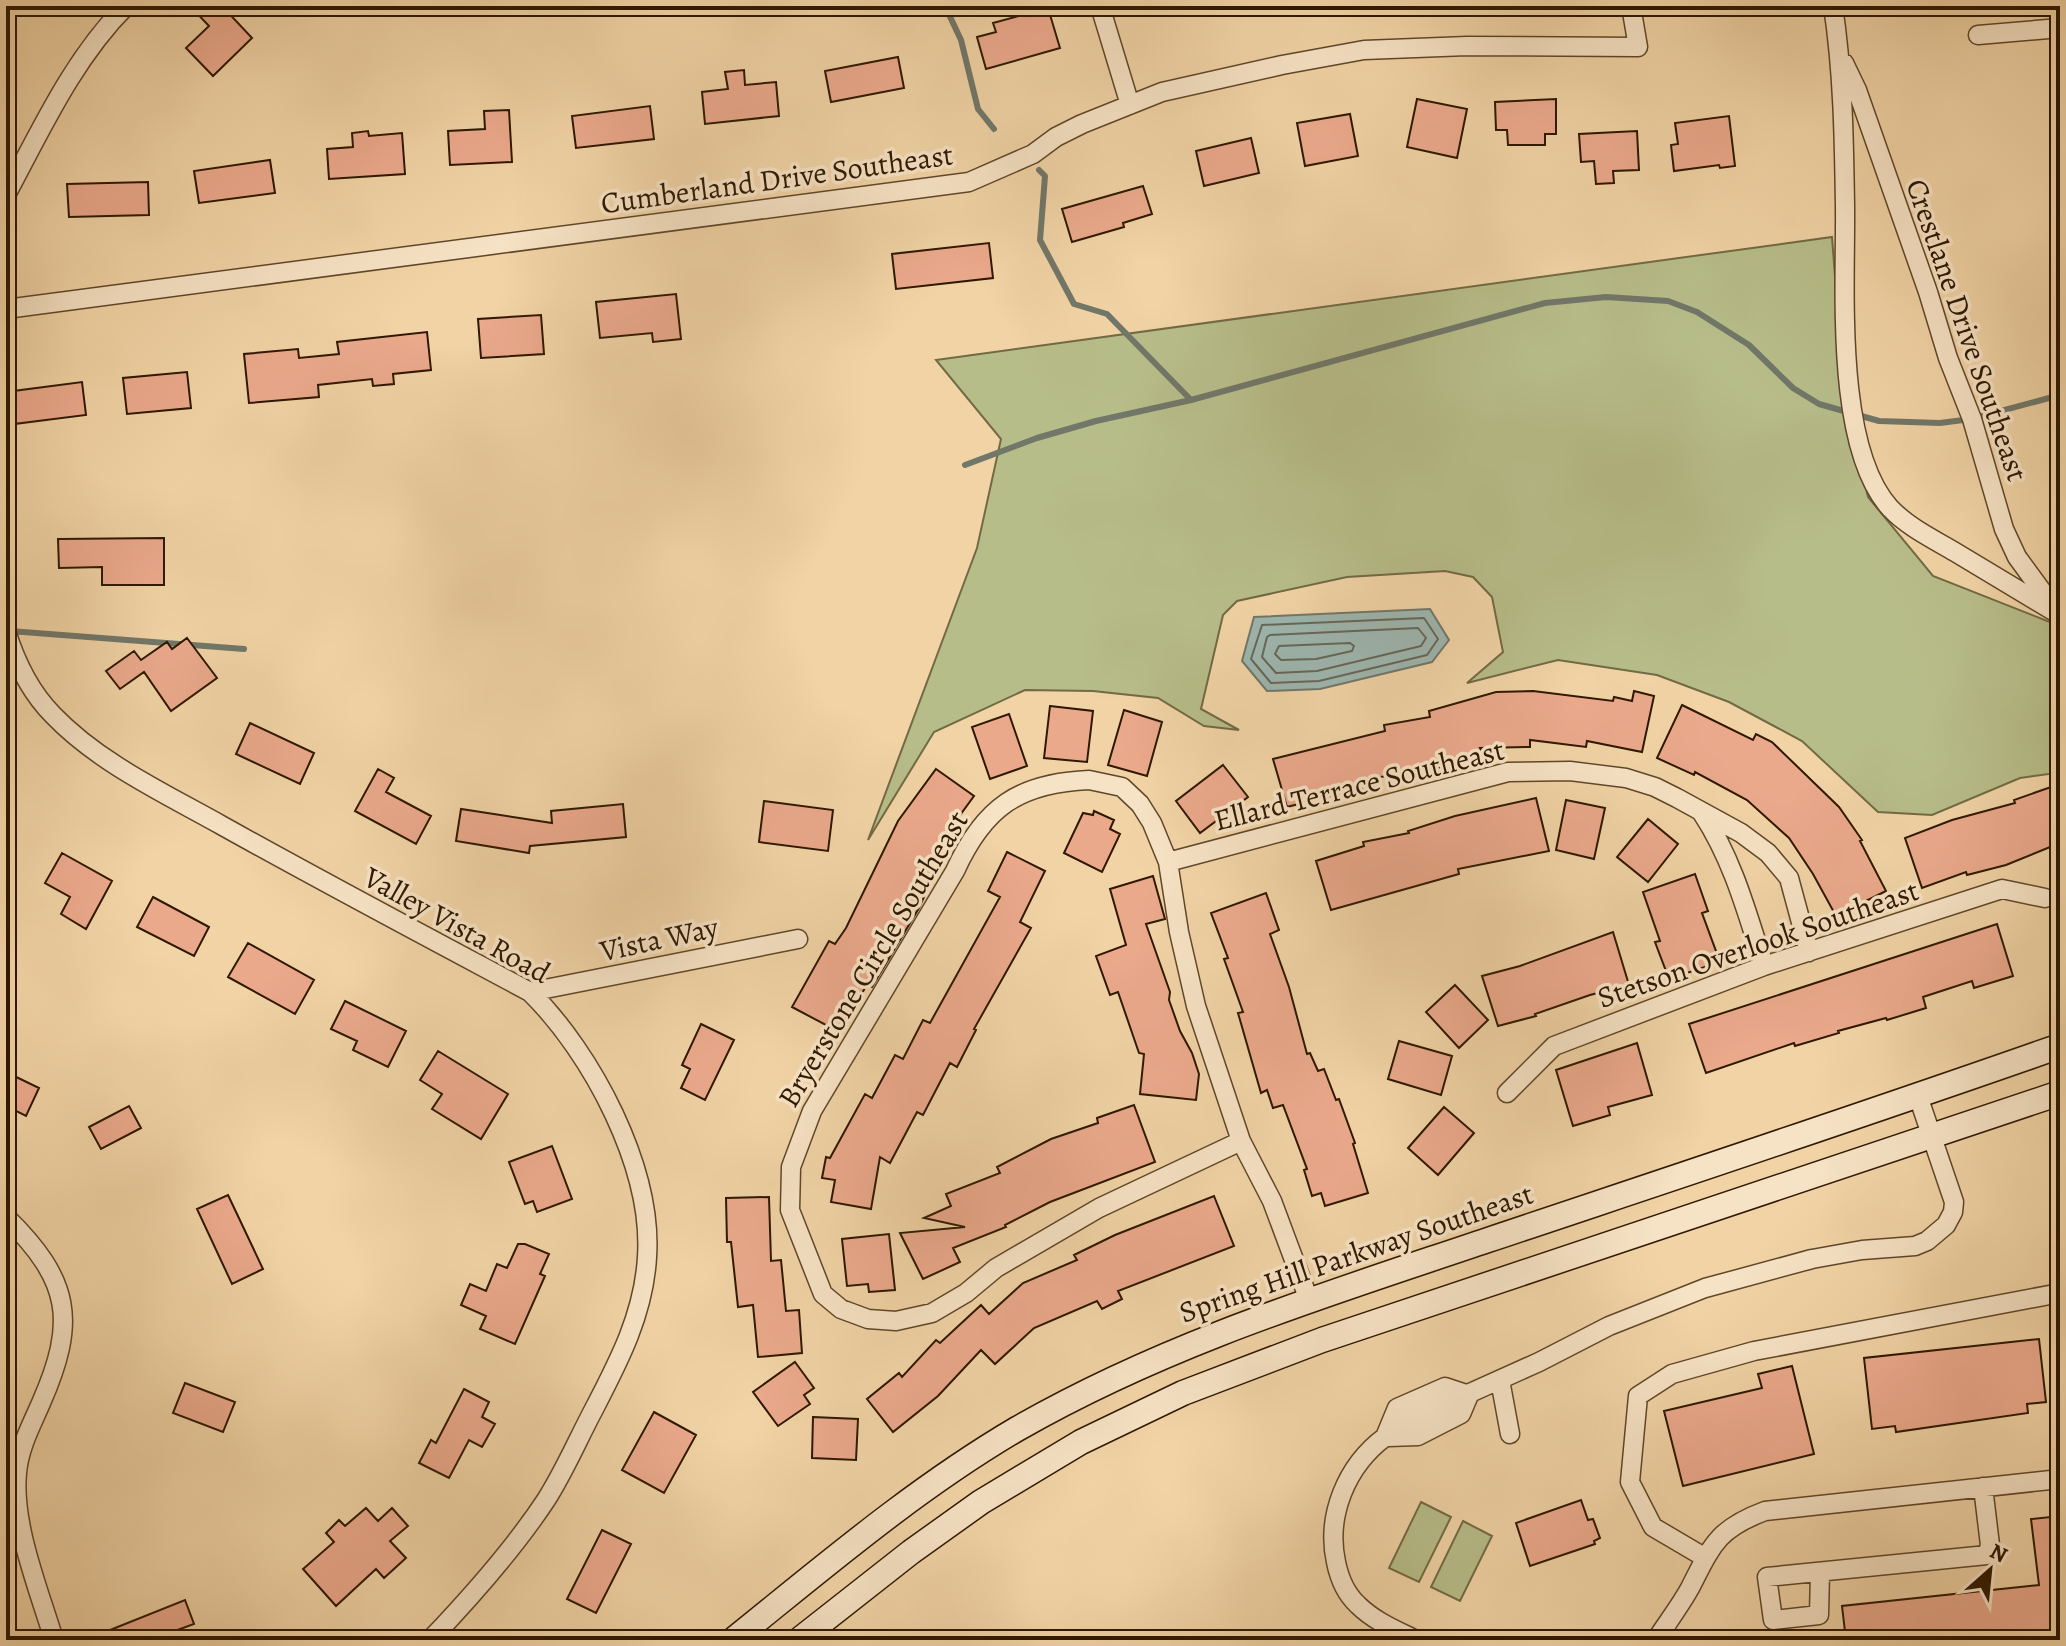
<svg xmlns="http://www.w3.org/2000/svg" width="2066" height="1646" viewBox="0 0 2066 1646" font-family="Alegreya,serif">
<rect width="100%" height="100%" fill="#f1d3a5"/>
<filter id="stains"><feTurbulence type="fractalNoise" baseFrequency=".0025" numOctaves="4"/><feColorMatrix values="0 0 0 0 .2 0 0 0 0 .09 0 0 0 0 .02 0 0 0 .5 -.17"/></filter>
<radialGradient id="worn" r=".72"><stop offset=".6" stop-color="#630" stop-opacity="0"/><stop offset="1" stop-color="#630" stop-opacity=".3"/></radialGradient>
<!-- green -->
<path fill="#b7bd89" stroke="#726a44" stroke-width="2" d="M1832 237 1844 395 1868 497 1933 576 2060 626V775L2056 773 2020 778 1932 815 1878 812 1802 741 1729 702 1657 675 1558 660 1467 683 1503 652 1492 597 1473 577 1445 571 1347 577 1237 601 1223 615 1201 709 1239 730 1204 726 1158 698 1093 691 1025 690 934 732 868 840 977 548 1001 439 936 360Z
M1421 1502 1451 1517 1419 1582 1389 1568Z
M1463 1521 1492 1536 1460 1601 1431 1587Z"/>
<!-- water -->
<path fill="#9db6af" stroke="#717769" stroke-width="2" d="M1430 609 1449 640 1432 662 1320 689 1267 691 1242 661 1254 617Z"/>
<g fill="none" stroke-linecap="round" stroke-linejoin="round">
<!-- shore -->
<path stroke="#666758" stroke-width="2" d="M1424 618 1438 639 1427 655 1319 681 1271 683 1251 659 1262 625Z
M1418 628 1426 638 1421 646 1317 671 1276 673 1262 657 1267 637 1270 635Z
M1350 643 1354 646 1352 651 1316 659 1281 660 1275 654 1279 646Z"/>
<!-- stream -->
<path stroke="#717769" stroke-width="6" d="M945 6 961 40 978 109 994 129
M1039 170 1045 176 1040 240 1074 304 1107 314 1191 400
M965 465 1037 438 1096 421 1191 400 1545 303 1606 297 1668 301 1697 312 1749 345 1793 388 1819 404 1879 421 1940 423 1971 419 2060 395
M10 631 244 649"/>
</g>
<!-- building -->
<path fill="#eba98c" stroke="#2e1800" stroke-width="2" d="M190 6H222L252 38 213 76 186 48 209 26Z
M1048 8 1060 48 986 69 977 37 996 32 993 23Z
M898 57 904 88 831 102 825 71Z
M744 70 745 85 776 82 779 116 705 124 702 92 728 89 725 72Z
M1417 99 1467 109 1457 158 1407 147Z
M1556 99V134H1545V145H1508L1507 130H1496L1495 102Z
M650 106 654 139 576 148 572 116Z
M509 110 512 162 450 165 448 131 485 129 484 111Z
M1350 114 1358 156 1305 166 1297 123Z
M1729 116 1735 166 1720 168 1719 165 1674 171 1671 145 1678 144 1675 123Z
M368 131 369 136 402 133 405 174 329 179 327 149 353 147 352 133Z
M1637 131 1639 170 1613 171 1614 183 1596 184 1594 161 1581 162 1579 134Z
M1251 138 1259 173 1204 186 1196 151Z
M270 160 275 193 199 203 194 171Z
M148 182 149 215 69 217 67 184Z
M1143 186 1152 214 1123 223 1124 227 1072 242 1062 209Z
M989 243 993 278 896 289 892 254Z
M676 294 681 339 653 342 652 333 600 338 596 302Z
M541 315 544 354 481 358 478 319Z
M427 332 431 370 393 374 394 384 373 386 372 379 318 385 319 397 249 403 244 354 298 349 299 358 339 354 337 342Z
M187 372 191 408 127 414 123 378Z
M82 382 86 415 6 425V392Z
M164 538V585H102V567L59 568 58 539Z
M187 638 217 678 171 711 144 672 120 689 106 671 134 651 141 660 167 642 172 649Z
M1533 691 1613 701 1614 697 1632 701 1634 691 1654 696 1642 752 1587 741 1586 747 1530 740V747L1480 748 1483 755 1437 768 1374 778 1376 784 1287 807 1273 759 1385 731 1384 725 1430 717 1429 711 1496 692Z
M1682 705 1753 740 1756 734 1772 742 1839 807 1862 840 1860 841 1886 891 1836 916 1813 874 1789 838 1747 800 1695 772 1694 775 1657 758Z
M1050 706 1093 711 1087 762 1044 758Z
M1124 710 1162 722 1147 776 1108 765Z
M1009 714 1027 766 990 779 972 727Z
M250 723 314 753 300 784 236 754Z
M1223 765 1248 797 1200 833 1176 801Z
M378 769 394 778 386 792 431 816 416 844 355 811Z
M936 769 974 796 939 844 946 848 919 908 872 987 867 984 841 1033 792 1007 829 941 835 944 846 928 898 821Z
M2051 787 2060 811V843L2006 865 1967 875 1966 872 1922 888 1905 838 1952 820 2015 803 2014 800Z
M1536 798 1549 851 1458 869 1459 874 1331 910 1316 861 1364 846 1363 842 1409 833 1408 831 1455 816Z
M1566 800 1605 808 1594 859 1556 850Z
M764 801 833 810 828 851 759 842Z
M623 804 626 837 530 846 529 853 456 841 461 809 552 823 551 811Z
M1094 811 1114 820 1110 829 1120 834 1102 872 1064 853 1083 813 1093 815Z
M1648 819 1678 844 1648 882 1617 857Z
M1007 852 1045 871 1020 922 1031 928 974 1029 976 1030 957 1067 950 1063 923 1115 917 1112 890 1163 880 1157 871 1209 831 1202 835 1180 822 1178 826 1157 830 1158 865 1094 872 1098 895 1055 903 1059 923 1020 930 1023 1000 897 988 891Z
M62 853 112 881 86 929 61 914 70 897 45 883Z
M1695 874 1708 911 1702 913 1720 962 1669 979 1655 942 1660 941 1643 892Z
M1153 876 1165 919 1146 924 1170 992 1169 1000 1180 1031 1192 1053 1199 1074 1196 1100 1140 1094 1144 1054 1139 1053 1118 992 1110 995 1096 956 1126 945 1110 889Z
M1266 893 1279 930 1270 934 1289 987 1307 1054 1310 1053 1318 1071 1324 1069 1336 1100 1339 1099 1355 1143 1353 1144 1368 1193 1325 1206 1321 1193 1312 1196 1304 1170 1307 1169 1283 1105 1273 1108 1267 1090 1261 1093 1238 1013 1243 1012 1224 959 1228 958 1211 913Z
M153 897 209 927 194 956 137 927Z
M1997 924 2013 976 1974 988 1972 981 1923 997 1926 1008 1887 1020 1886 1018 1838 1031 1839 1033 1795 1046 1794 1043 1706 1073 1689 1024Z
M1613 932 1629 985 1590 995 1535 1014 1536 1016 1498 1026 1482 976 1520 966Z
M248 943 314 980 295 1014 228 977Z
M1455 985 1488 1020 1459 1048 1426 1012Z
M345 1001 406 1031 388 1067 353 1050 357 1041 331 1029Z
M701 1024 734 1040 705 1100 681 1088 690 1069 682 1065Z
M1399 1041 1452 1056 1441 1095 1388 1079Z
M1637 1043 1652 1095 1608 1107 1610 1115 1573 1126 1556 1070Z
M438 1051 508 1094 481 1139 432 1109 442 1094 420 1080Z
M6 1072 39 1088 26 1116 6 1106Z
M1134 1105 1155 1162 1050 1202 1005 1225 1006 1227 953 1248 960 1262 923 1279 900 1233 965 1227 924 1218 951 1206 946 1194 1000 1173 997 1167 1051 1139 1098 1123 1097 1118Z
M129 1106 141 1128 101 1149 89 1127Z
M1444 1107 1474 1133 1438 1175 1408 1148Z
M552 1146 572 1199 537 1212 533 1201 525 1204 509 1162Z
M228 1195 263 1269 232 1284 197 1209Z
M1214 1196 1234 1246 1118 1291 1122 1299 1102 1309 1097 1301 1034 1328 995 1364 981 1350 938 1396 893 1432 867 1399 899 1373 902 1377 936 1340 940 1343 981 1305 989 1314 1023 1283 1077 1260 1074 1255 1115 1235Z
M769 1197 771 1261 781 1260 786 1311 799 1310 802 1353 758 1357 753 1305 738 1307 731 1242H727L726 1198Z
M889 1234 895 1290 869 1292 868 1284 847 1286 842 1239Z
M518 1244H525L549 1254 540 1274 545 1276 515 1344 480 1329 486 1316 461 1305 470 1284 486 1291 497 1264 507 1268Z
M2039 1339 2046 1402 2027 1404 2028 1413 1896 1432 1895 1426 1872 1429 1864 1358Z
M795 1362 814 1388 804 1395 810 1404 778 1426 753 1392Z
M1792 1366 1814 1454 1683 1486 1664 1411 1762 1388 1758 1374Z
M185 1383 235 1402 223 1432 173 1413Z
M464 1389 489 1402 482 1417 495 1424 482 1447 469 1440 449 1478 419 1463 431 1440 436 1443Z
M654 1412 696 1435 664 1493 622 1470Z
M813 1417 858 1419 856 1460 812 1458Z
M1581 1500 1588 1520 1593 1519 1600 1538 1594 1541 1595 1544 1530 1566 1516 1523Z
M366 1508 378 1521 392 1508 408 1526 390 1541 406 1558 384 1578 376 1569 336 1606 303 1569 334 1542 326 1533 339 1520 345 1526Z
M2060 1516V1640H1846L1842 1606 2039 1585 2031 1519Z
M602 1530 631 1544 596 1613 567 1599Z
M185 1600 194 1624 172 1632 174 1640H85Z"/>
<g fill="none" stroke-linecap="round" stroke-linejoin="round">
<!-- street casing -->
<g stroke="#5f4729" stroke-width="21">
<path id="street" d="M1100 6 1130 105
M1833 6C1843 72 1844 139 1845 206 1846 286 1834 446 1890 508 1908 527 1933 539 1955 552 1990 573 2025 594 2060 615
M1978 35 2060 28
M1844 63 1857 90 1928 292 1948 358 1972 419 2004 529 2017 557 2047 598 2056 605
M6 195C41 130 73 59 126 6
M6 309 969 182 1033 154 1056 137 1082 124 1162 92 1282 65 1364 50 1467 46 1638 47 1631 6
M6 631C16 663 30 692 53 715 99 763 164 793 221 825 323 882 427 937 530 992 592 1053 653 1168 647 1257 644 1313 619 1361 594 1409 578 1439 564 1472 546 1500 513 1550 471 1597 430 1640
M1089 780 1122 787 1140 804 1152 823 1168 862 1179 932 1196 1006 1241 1141 1099 1208 996 1268 966 1293 932 1313 896 1321 868 1319 841 1309 823 1294 790 1210 791 1167 812 1111 955 871C984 807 1019 783 1089 780Z
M1702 813C1733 860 1747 913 1764 966
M1168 862 1508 772 1570 771 1626 778 1655 787 1677 798 1741 833 1768 853 1789 878 1809 952
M530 992 798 939
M1507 1093 1554 1046 1764 966 2002 889 2045 898
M1241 1141 1272 1201 1309 1300
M6 1217C71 1281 77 1321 41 1403 31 1426 19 1448 17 1473 12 1525 39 1590 54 1640
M1500 1380 1510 1434
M1385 1437 1397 1408 1445 1387 1469 1395
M1388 1437 1418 1436 1461 1414 1469 1395
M1704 1557 1653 1527 1630 1482 1638 1396 1672 1374 1754 1351 2060 1293
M1820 1572 1819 1615 1773 1620 1767 1577 1987 1555 1990 1545 1983 1487
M1416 1640C1396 1630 1374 1621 1358 1605 1346 1594 1339 1577 1336 1562 1326 1516 1346 1466 1385 1437 1393 1431 1402 1426 1410 1420L1539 1362 1609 1326 1705 1288 1812 1259 1862 1250 1915 1246 1927 1241 1946 1225 1953 1212 1954 1202 1918 1096
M1656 1640C1667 1623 1680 1606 1690 1588 1712 1545 1717 1529 1765 1511L2060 1479"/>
</g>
<!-- secondary casing -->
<g stroke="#2e1800" stroke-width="27">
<path id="secondary" d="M733 1640C825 1566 915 1489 1017 1429 1167 1343 1325 1295 1488 1240 1679 1176 1870 1113 2060 1046
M799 1640 911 1552 981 1502 1081 1442 1183 1393 1322 1340 2060 1093"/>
</g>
<!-- street -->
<use href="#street" stroke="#f6e2c4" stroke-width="18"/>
<!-- secondary -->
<use href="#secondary" stroke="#f6e2c4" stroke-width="24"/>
</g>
<g text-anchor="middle" stroke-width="7" stroke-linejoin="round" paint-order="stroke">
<!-- street labels -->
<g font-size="30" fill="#2e1800" stroke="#f6e2c4">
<text transform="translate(777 179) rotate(-8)" y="10">Cumberland Drive Southeast</text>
<text transform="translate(1967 330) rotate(71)" y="10">Crestlane Drive Southeast</text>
<text transform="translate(1359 785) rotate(-14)" y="10">Ellard Terrace Southeast</text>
<text transform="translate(457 925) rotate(29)" y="10">Valley Vista Road</text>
<text transform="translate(659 939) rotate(-12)" y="10">Vista Way</text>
<text transform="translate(1758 944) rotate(-19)" y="10">Stetson Overlook Southeast</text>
<text transform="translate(873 959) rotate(-59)" y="10">Bryerstone Circle Southeast</text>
<text transform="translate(1356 1253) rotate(-19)" y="10">Spring Hill Parkway Southeast</text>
</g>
</g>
<!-- margin -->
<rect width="2066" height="1646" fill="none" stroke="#f1d3a5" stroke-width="32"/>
<rect x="8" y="8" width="2050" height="1630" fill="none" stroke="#2e1800" stroke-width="4"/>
<rect x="16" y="16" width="2034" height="1614" fill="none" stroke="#2e1800" stroke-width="2"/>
<!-- north arrow -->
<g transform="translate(1990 1570) rotate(27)" stroke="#f6e2c4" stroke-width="6" paint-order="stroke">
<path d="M0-6L14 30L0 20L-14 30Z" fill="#2e1800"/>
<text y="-12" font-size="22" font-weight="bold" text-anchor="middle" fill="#2e1800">N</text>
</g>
<rect width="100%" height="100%" filter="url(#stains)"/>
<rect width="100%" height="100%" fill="url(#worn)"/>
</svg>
